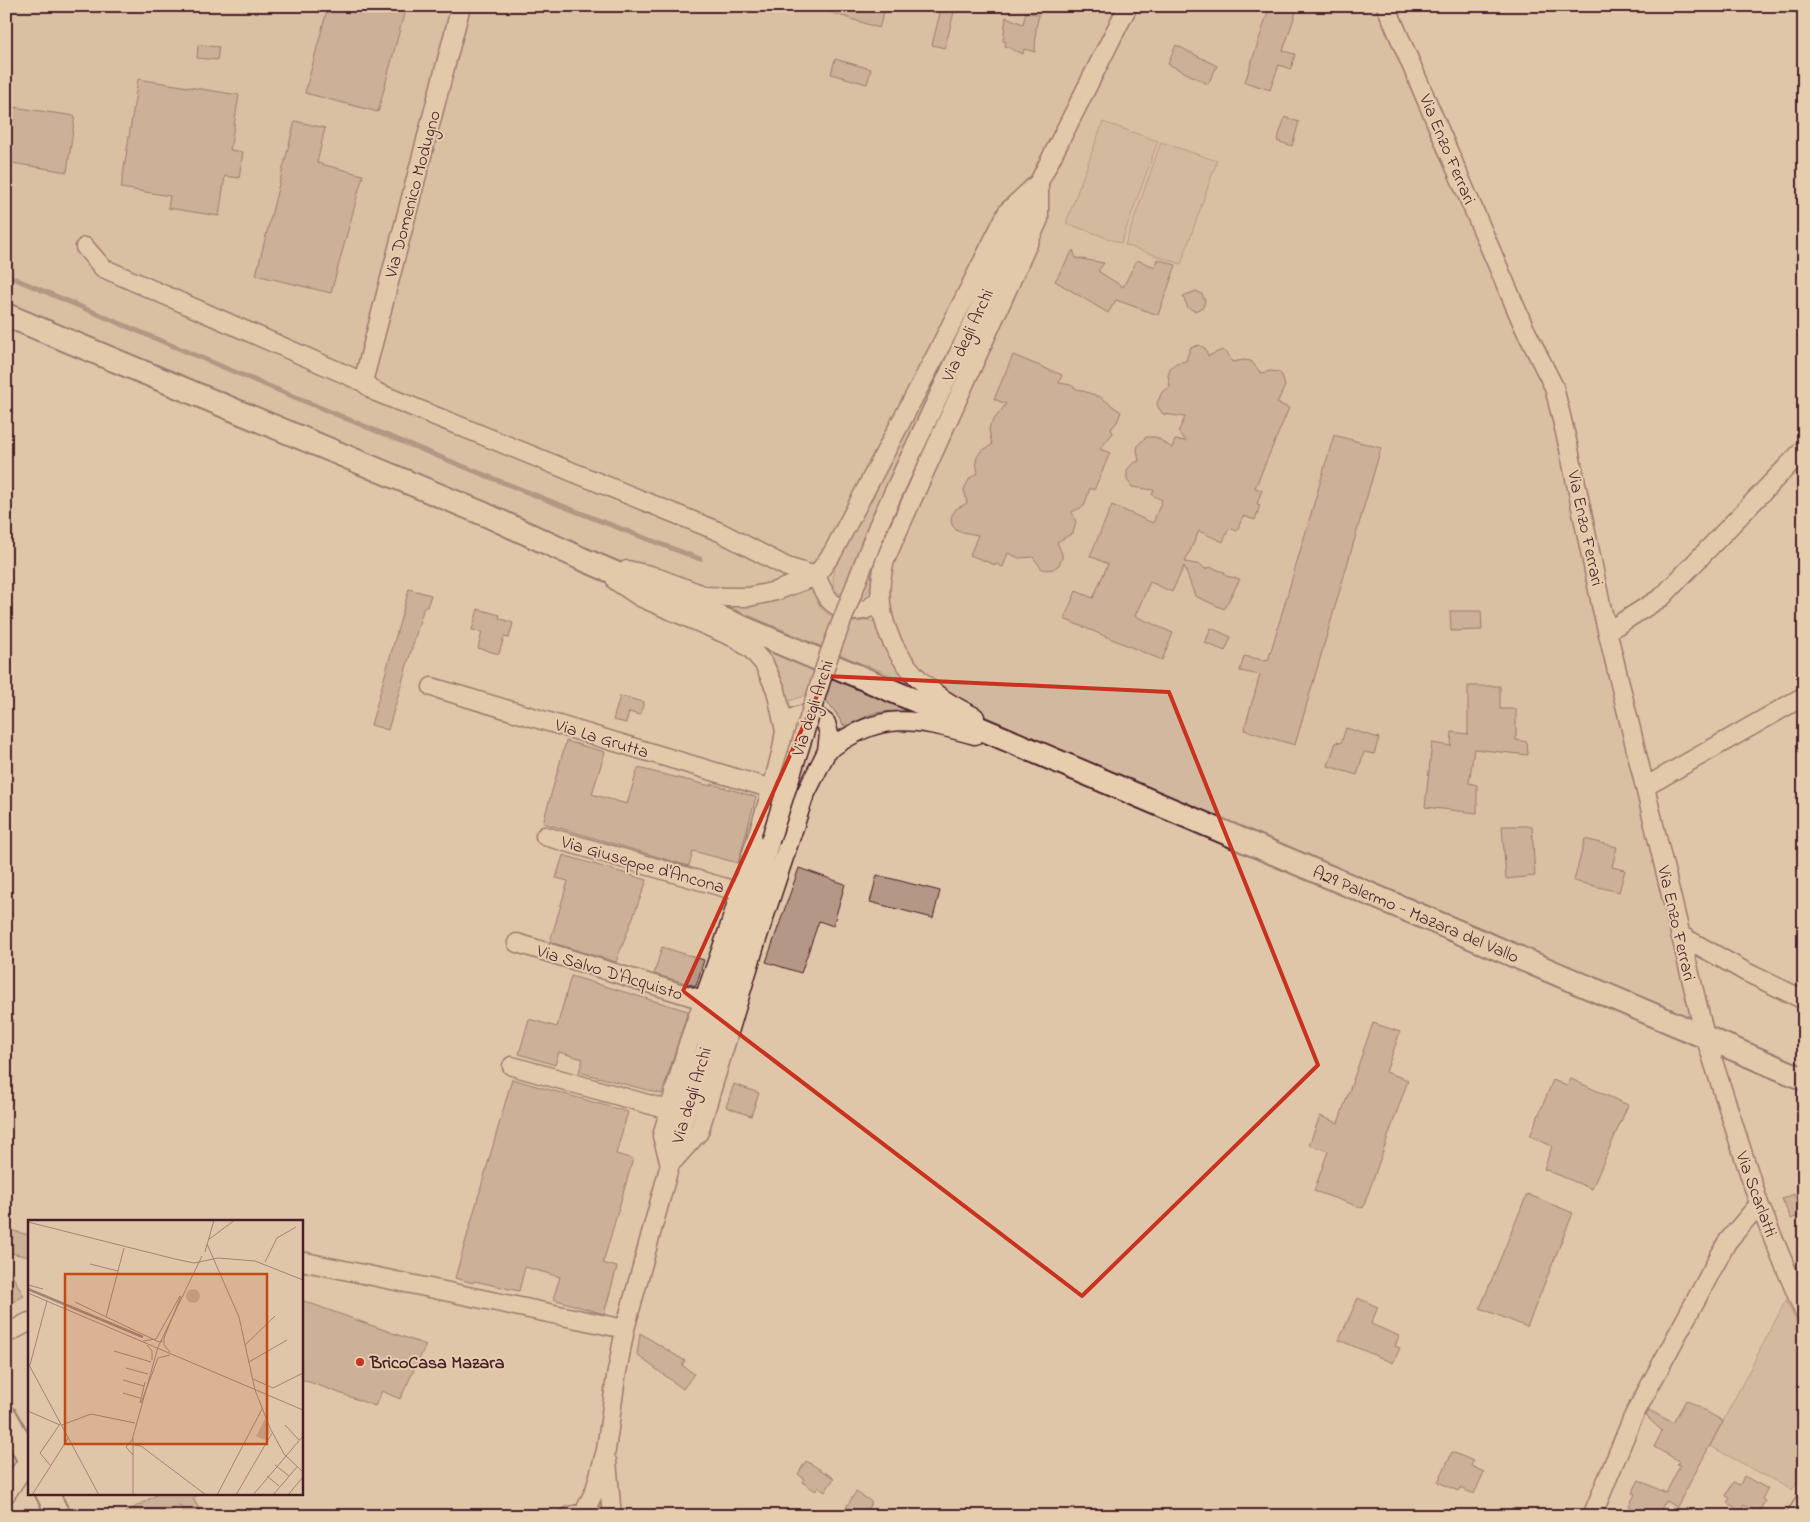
<svg xmlns="http://www.w3.org/2000/svg" width="1810" height="1522" viewBox="0 0 1810 1522" font-family="'Indie Flower',sans-serif">
<rect width="100%" height="100%" fill="#dfc6a8"/>
<filter id="ink" filterUnits="userSpaceOnUse"><feTurbulence type="fractalNoise" baseFrequency=".02" numOctaves="2"/><feDisplacementMap in="SourceGraphic" scale="10" xChannelSelector="R" yChannelSelector="G"/><feConvolveMatrix kernelMatrix="1 2 1 2 8 2 1 2 1" color-interpolation-filters="sRGB"/></filter>
<g filter="url(#ink)">
<!-- built -->
<path fill="#d2b89e" d="M6 6H1386L1554 387 1705 1036 6 315Z"/>
<!-- green -->
<path fill="#c6aa93" stroke="#88645f" d="M1103 122 1158 141 1121 243 1066 223Z
M1161 142 1217 161 1181 264 1125 245Z
M943 352 970 362 895 524 867 593 858 599C852 598 844 597 839 593 826 583 838 560 842 547Z
M810 586C816 593 816 603 823 610 830 616 839 621 848 622 859 624 869 616 878 625L911 682 863 664 727 606 725 604Z
M754 641 912 710C897 712 883 710 869 715 860 719 852 727 843 725 834 710 825 691 804 696 798 698 793 700 788 701L785 699Z
M1786 1300 1804 1339V1471L1792 1490 1710 1446Z"/>
<g fill="none" stroke-linecap="round" stroke-linejoin="round">
<!-- stream -->
<path stroke="#7f5c58" stroke-width="5" d="M6 275C236 373 466 471 700 559"/>
</g>
<!-- building -->
<path fill="#b59785" stroke="#4a1f2b" d="M328 6H406L378 112 305 93Z
M820 6H886L879 28 820 9Z
M1270 6H1298L1283 51 1295 54 1291 69 1279 65 1270 90 1245 82Z
M941 9 954 12 945 48 932 45Z
M1026 12 1039 15 1036 28 1035 52 1024 49 1023 54 1005 46 1006 42 1003 41 1006 17 1023 24Z
M198 45 219 47 217 60 197 58Z
M1176 45 1217 66 1208 84 1168 64Z
M835 59 871 69 867 84 831 74Z
M138 79 239 95 230 150 243 152 239 178 225 176 219 216 168 208 170 196 121 188Z
M6 106 75 116 67 172 6 162Z
M1285 117 1299 122 1292 146 1277 141Z
M295 121 325 128 317 163 363 175 331 293 256 275Z
M1073 250 1076 258 1104 263 1098 271 1123 287 1137 260 1155 267 1157 259 1176 265 1158 315 1116 300 1108 313 1055 281Z
M1196 291 1202 294 1205 301 1203 307 1195 311 1188 308 1183 296Z
M1199 345 1205 348 1208 356 1222 350 1228 354 1232 362 1244 360 1251 361 1261 373 1271 371 1278 372 1282 375 1285 386 1277 403 1289 408 1255 488 1262 490 1257 504 1260 505 1255 520 1243 516 1237 531 1229 528 1223 542 1199 531 1185 562 1201 565 1205 569 1210 567 1224 572 1226 576 1240 579 1224 609 1195 596 1184 566 1172 592 1150 582 1135 616 1173 633 1162 660 1064 619 1076 591 1093 598 1108 564 1090 556 1112 505 1153 523 1162 500 1152 495 1154 490 1132 487 1127 480V470L1133 463 1139 461 1137 450 1138 445 1146 437H1156L1172 448 1175 440 1186 441 1178 432 1185 417 1163 414 1158 407 1157 403 1162 392 1170 387 1168 376 1170 368 1176 363 1186 361 1190 348Z
M1013 355 1062 375 1059 383 1071 385 1075 388 1100 397 1121 412 1117 422 1111 429 1113 433 1100 449 1110 453 1094 490 1090 488 1084 506 1072 512 1076 522 1073 533 1057 542 1062 554V558L1059 565 1053 569 1046 570 1041 568 1033 557 1019 558 1008 553 1003 567 996 564 995 565 970 555 978 535 957 531 952 525 951 520 952 515 956 509 967 503 964 489 970 478 978 473 976 462 977 457 981 451 992 445 989 430 990 425 1006 404 994 399Z
M1334 435 1381 448 1295 745 1244 730 1260 675 1240 671 1244 656 1268 661Z
M409 589 431 595 427 607H424L388 730 371 725Z
M478 609 500 615 499 618 513 623 509 638 504 637 499 654 478 648 482 632 472 630Z
M1450 611H1481L1482 630 1451 631Z
M1211 628 1231 637 1225 651 1205 643Z
M1468 686H1500V709H1516V740L1527 742 1528 755 1474 749 1469 783 1477 785V813L1425 807 1432 743 1451 746 1452 732 1468 734Z
M620 696 644 702 640 715 629 712 626 723 613 720Z
M1346 728 1379 738 1374 754 1364 752 1357 775 1328 766 1336 742 1341 743Z
M566 741 605 752 592 794 627 804 638 768 711 786 712 784 756 797 738 863 693 851 689 866 543 823Z
M1502 826H1532L1535 876 1506 879Z
M1585 839 1617 847 1612 867 1625 870 1619 892 1574 881Z
M563 855 647 880 616 962 550 942 568 881 556 878Z
M799 868 845 884 833 926 819 921 801 973 766 962Z
M877 875 940 891 933 918 870 902Z
M662 947 704 960 696 986 654 974Z
M571 976 688 1011 662 1094 579 1072 583 1059 559 1052 555 1065 519 1054 529 1019 557 1027Z
M1373 1023 1400 1032 1386 1072 1408 1080 1363 1208 1314 1191 1328 1151 1309 1145 1320 1116 1338 1123Z
M512 1079 628 1112 616 1154 633 1159 603 1263 617 1267 604 1314 553 1299 560 1277 525 1267 519 1291 474 1281 473 1283 455 1278Z
M1571 1079 1628 1105 1592 1189 1544 1169 1552 1146 1530 1136 1553 1080 1567 1086Z
M734 1084 759 1093 751 1116 726 1107Z
M1527 1194 1573 1213 1527 1327 1480 1308Z
M1794 1194 1802 1214 1791 1219 1782 1199Z
M6 1229 29 1235V1257L6 1252Z
M6 1265 24 1296 6 1306Z
M1358 1298 1378 1307 1371 1324 1399 1336 1395 1346 1400 1348 1393 1363 1339 1340Z
M301 1300 426 1345 400 1399 382 1391 375 1406 301 1379Z
M640 1333 685 1361 682 1365 694 1374 683 1389 637 1355Z
M1686 1400 1723 1421 1677 1507 1665 1501 1658 1516H1651L1629 1506 1635 1494 1632 1493 1639 1480 1666 1493 1680 1465 1677 1464 1679 1461 1654 1447 1662 1431 1646 1416 1649 1410 1673 1423Z
M1452 1452 1473 1461 1471 1466 1484 1472 1474 1494 1460 1488 1458 1491 1438 1482Z
M806 1461 834 1478 825 1492 818 1487 816 1491 802 1482 804 1479 798 1474Z
M1744 1476 1768 1489 1762 1499 1765 1501 1758 1514 1744 1505 1741 1511 1727 1503 1730 1498 1726 1496 1733 1482 1740 1485Z
M856 1492 872 1502 863 1516H861L846 1507Z
M160 1493H202L193 1498 203 1516H185L180 1505 160 1516H119Z"/>
<g fill="none" stroke-linecap="round" stroke-linejoin="round">
<!-- minor casing -->
<g stroke="#4a1f2b" stroke-width="21">
<path id="minor" d="M1386 6 1524 327 1554 387 1569 449 1601 605 1705 1036 1759 1204 1804 1312
M85 247 103 268 363 382 376 392 720 532 787 567 816 576C825 595 829 607 851 611 856 611 863 611 867 609 872 607 876 602 880 598
M363 382 461 6
M909 459 1039 182 1128 6
M627 570 650 575 706 596 728 597H749L776 591 816 576 833 552 857 506 938 351 1008 211 1039 182
M616 581 640 597 735 638 752 650 764 664 776 690 785 731 782 749 773 785 729 928 688 1044 662 1136 670 1164
M1608 631 1662 597 1804 449
M432 687 772 789
M975 717C962 710 947 703 935 693 897 664 872 618 883 569 884 560 889 552 892 544L1039 219V182
M827 751C882 710 913 718 975 735
M1645 787 1804 696
M545 836 740 892
M1680 935 1746 972 1804 1000
M517 943 703 1000
M512 1066 669 1110
M674 1160 699 1132 756 942 804 797 827 751 829 734 826 723 816 716 804 714 795 717 785 731
M301 1261 625 1329
M6 1334 29 1322
M607 1461 612 1516
M6 1494 29 1459
M584 1513 595 1490 606 1450 616 1377 625 1329 670 1164 770 841
M570 1516 584 1513 597 1516
M1592 1516 1633 1417 1727 1242 1759 1204
M1796 1516 1804 1503"/>
</g>
<!-- major casing -->
<g stroke="#4a1f2b" stroke-width="26">
<g id="major">
<path id="s1" d="M6 315 484 514 580 558 1804 1079"/>
<path d="M6 1417 29 1459"/>
<path d="M47 1493 59 1516"/>
</g>
</g>
<!-- minor -->
<use href="#minor" stroke="#e5cdad" stroke-width="18"/>
<!-- major -->
<use href="#major" stroke="#e5cdad" stroke-width="22"/>
<!-- minor-bridge casing -->
<g stroke="#4a1f2b" stroke-width="21" stroke-linecap="butt">
<path id="minor-bridge" d="M770 841 830 652 878 526 909 459"/>
</g>
<!-- minor-bridge -->
<use href="#minor-bridge" stroke="#e5cdad" stroke-width="18"/>
</g>
</g>
<!-- marked area -->
<path d="M0 0H1810V1522H0ZM826 676 1169 692 1318 1065 1082 1296 683 991Z" fill="#dfc6a8" fill-opacity=".55" fill-rule="evenodd"/>
<path fill="none" stroke="#c8321e" stroke-width="4" stroke-linejoin="round" d="M826 676 1169 692 1318 1065 1082 1296 683 991Z"/>
<!-- markers -->
<circle fill="#c8321e" stroke="#e5cdad" stroke-width="2" cx="360" cy="1362" r="5"/>
<g text-anchor="middle" stroke-width="4" stroke-linejoin="round" paint-order="stroke">
<!-- street labels -->
<g font-size="18" fill="#4a1f2b" stroke="#e5cdad">
<text transform="translate(1448 149) rotate(67)" y="6">Via Enzo Ferrari</text>
<text transform="translate(412 194) rotate(-75)" y="6">Via Domenico Modugno</text>
<text transform="translate(967 335) rotate(-65)" y="6">Via degli Archi</text>
<text transform="translate(1586 528) rotate(78)" y="6">Via Enzo Ferrari</text>
<text transform="translate(812 708) rotate(-72)" y="6">Via degli Archi</text>
<text transform="translate(602 738) rotate(17)" y="6">Via La Grutta</text>
<text transform="translate(643 864) rotate(16)" y="6">Via Giuseppe d'Ancona</text>
<text dy="6" stroke="none"><textPath href="#s1" startOffset="1532">A29 Palermo - Mazara del Vallo</textPath></text>
<text transform="translate(1677 923) rotate(77)" y="6">Via Enzo Ferrari</text>
<text transform="translate(610 972) rotate(17)" y="6">Via Salvo D'Acquisto</text>
<text transform="translate(691 1095) rotate(-73)" y="6">Via degli Archi</text>
<text transform="translate(1757 1194) rotate(70)" y="6">Via Scarlatti</text>
</g>
<!-- poi labels -->
<g font-size="18" font-weight="bold" fill="#4a1f2b" stroke="#e5cdad" text-anchor="start">
<text x="370" y="1368">BricoCasa Mazara</text>
</g>
</g>
<!-- overview -->
<g transform="translate(28 1220)">
<rect width="275" height="275" fill="#dfc6a8"/>
<path d="M158 76a7 7 0 1 1 14 0a7 7 0 1 1-14 0ZM237 199 242 212 237 220 228 216Z" fill="#c6aa93"/>
<path fill="none" stroke="#a38476" stroke-width="2.5" d="M0 69 115 117"/>
<path fill="none" stroke="#a38376" stroke-width="1" d="M0 2 147 39 166 43 190 38 227 41 275 60M180 20 207 0M179 24 211 97 227 170 242 208 256 234 275 252M177 32 186 0M237 42 249 18 268 7M62 44 90 51M0 65 15 69M0 73 275 190M47 82 131 122 135 121M78 97 96 28M115 121 128 119 152 76M119 125 124 131V140M217 125 247 96M86 131 123 142M142 132 136 125V118L153 76M221 142 259 120M0 143 71 275M2 145 19 81M98 148 120 154M225 159 245 168 275 153M95 160 116 166M95 173 112 178M112 183 117 162M113 183 130 138 142 135M0 191 32 205M34 205 63 194 107 203M257 205 271 220M106 225 113 226 178 275M105 235 98 227 104 220 130 127 174 36M22 245 12 233 32 204M247 245 261 256M239 256 251 266M4 275 41 217M105 275V218M189 275 234 189M208 275 244 213M225 275 275 216M245 275 269 247M260 275 275 257"/>
<path fill="#c04a14" fill-opacity="0.15" stroke="#c04a14" stroke-width="2.5" d="M37 54H239V224H37Z"/>
<rect width="275" height="275" fill="none" stroke="#4a1f2b" stroke-width="2.5"/>
</g>
<!-- margin -->
<rect width="1810" height="1522" fill="none" stroke="#e5cdad" stroke-width="25"/>
<rect x="12" y="12" width="1785" height="1497" fill="none" stroke="#4a1f2b" stroke-width="2" filter="url(#ink)"/>
</svg>
